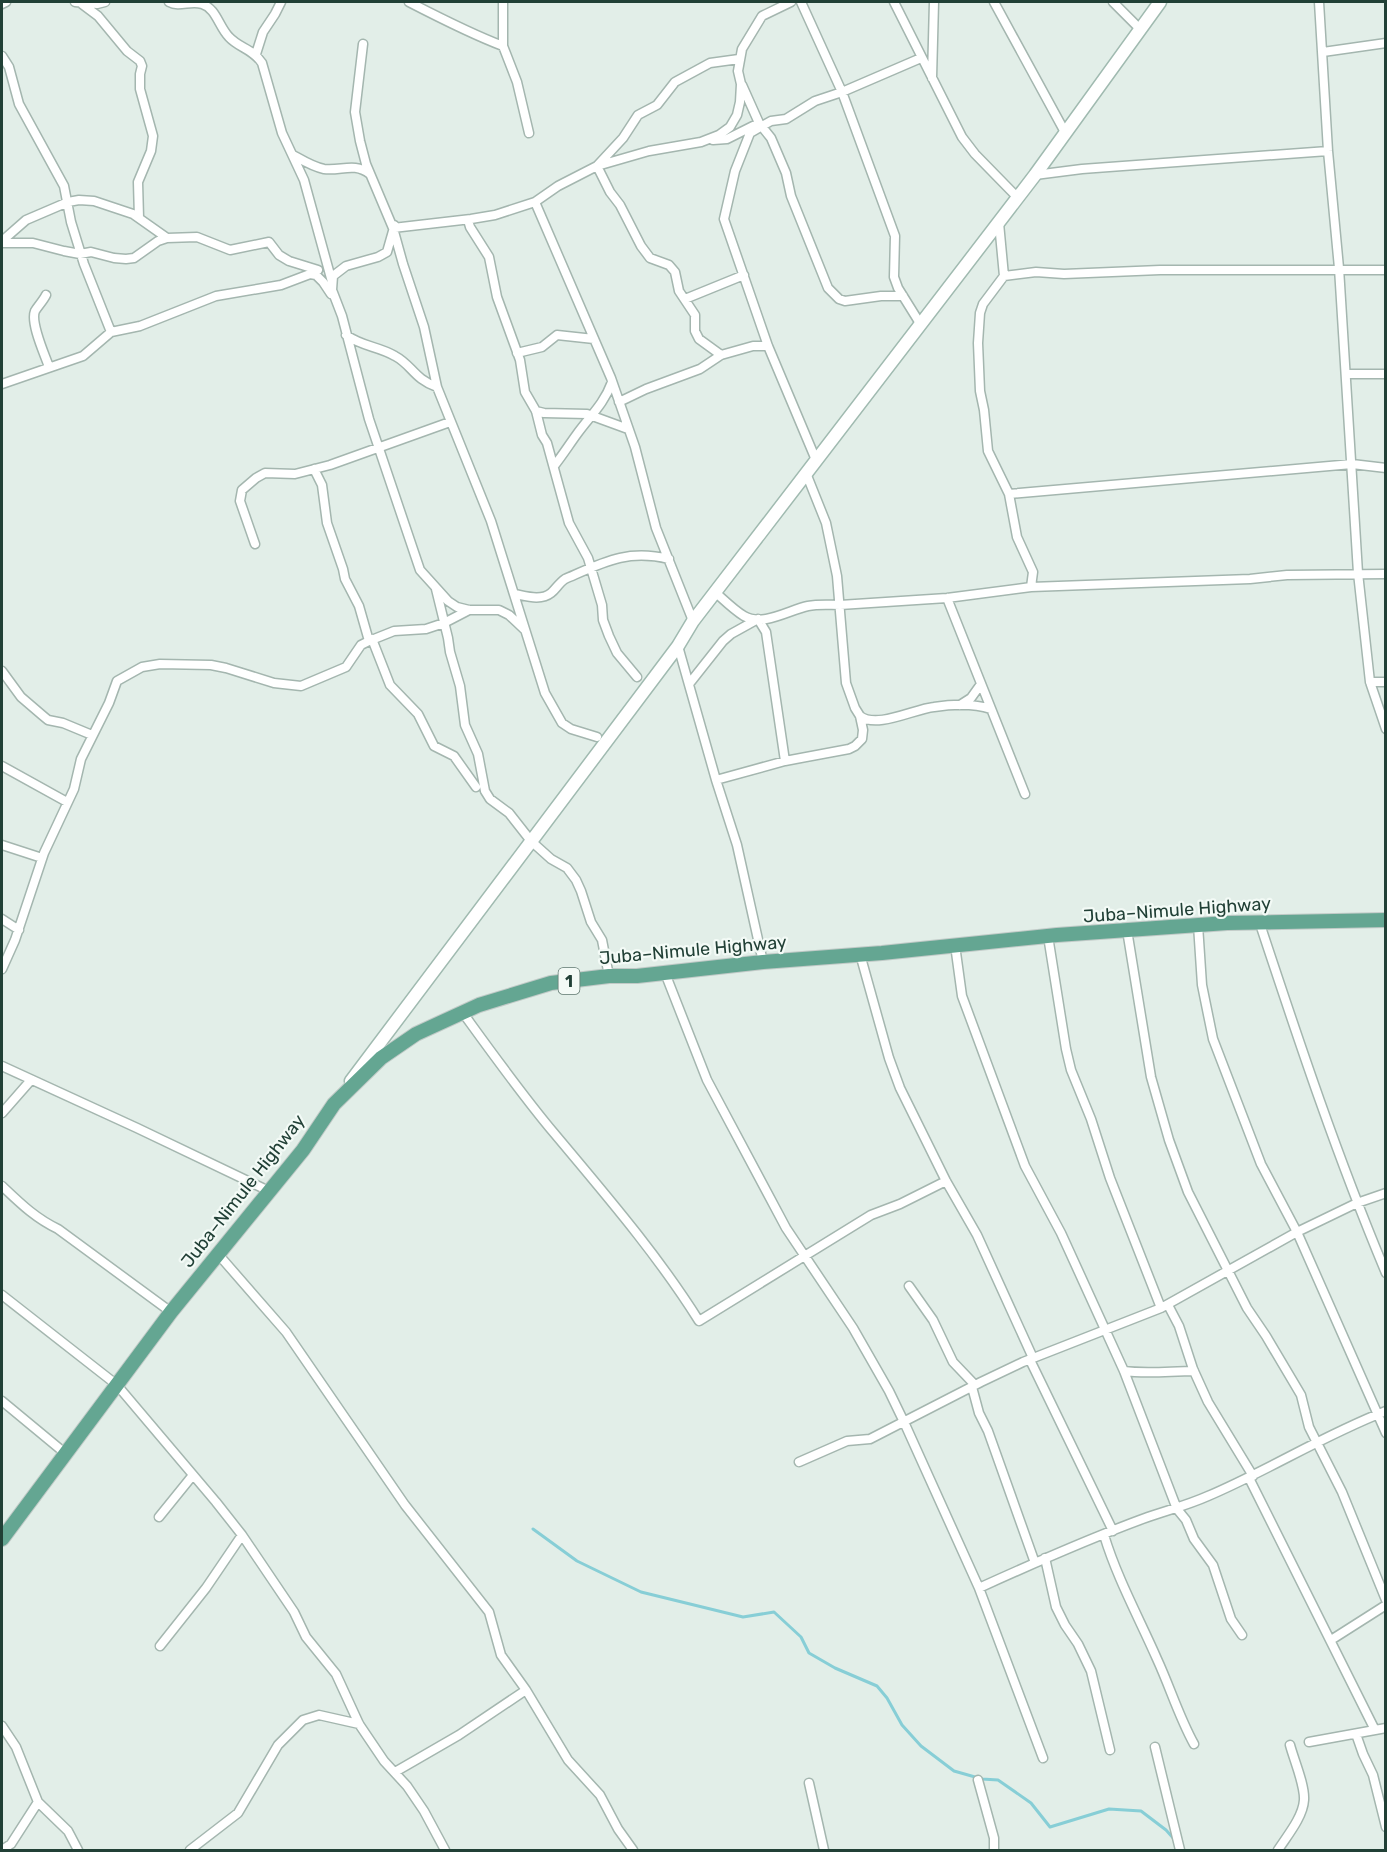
<svg xmlns="http://www.w3.org/2000/svg" width="1387" height="1852" viewBox="0 0 1387 1852" font-family="Rubik,sans-serif">
<rect width="100%" height="100%" fill="#e2eee8"/>
<g fill="none" stroke-linecap="round" stroke-linejoin="round">
<!-- stream -->
<path stroke="#87ced6" stroke-width="3" d="M533 1529 577 1561 641 1592 743 1617 774 1612 801 1637 809 1653 835 1668 877 1686 887 1698 902 1725 921 1746 954 1771 982 1779 998 1780 1031 1803 1050 1827 1109 1809 1141 1811 1166 1830 1174 1839"/>
<!-- street casing -->
<g stroke="#a4b6af" stroke-width="11">
<path id="street" d="M75 2 97 4 105 2
M169 2C180 8 190 0 202 4 216 8 219 27 229 37 239 48 253 49 262 63L282 133 304 180 332 282
M409 2C440 18 471 34 503 46
M503 2V46L517 82 529 133
M801 2 842 92 895 236 894 277 898 288 921 325
M894 2 962 137 975 154 1018 198
M994 2 1066 134
M1113 2 1140 29
M1319 2 1328 151 1339 268 1358 573 1370 682 1386 729
M2 4 6 2
M82 4 98 16 127 51 140 61 142 66 140 74V89L153 136 151 151 138 182 139 218
M363 44 355 112 360 141 366 164 393 228 403 264 424 327 437 387 491 521 545 693 562 723 571 729 597 737
M1323 52 1386 43
M256 54 263 32 275 14 281 2
M2 56 9 67 19 104 64 186 71 222 84 264 111 332
M932 78 934 2
M742 85 759 123 771 138 786 173 791 196 828 288 839 299 845 301 881 296H903
M713 140 727 139 753 126
M293 155C302 160 313 167 324 169 342 171 354 162 370 174
M1035 175 1082 169 1328 151
M468 220 470 227 489 257 497 297 520 360 525 392 536 411 542 435 547 443 569 523 588 558 602 605 603 620 609 636 617 653 637 677
M999 223 1004 276 983 304 980 313 978 343 980 391 984 410 988 451 1009 494 1017 537 1033 572 1031 587
M394 225 393 228 471 219 495 215 535 202
M393 231 387 252 378 257 346 266 333 276 332 290 342 316 369 419 420 570 448 601 457 607 469 610H499L509 615 525 630
M2 241 26 220 68 202 79 200 94 201 133 214 167 238 197 237 230 250 269 242 279 255 289 261 318 270
M2 243H33L64 251 80 254 91 252 114 258 126 259 134 258 158 241 167 238
M1004 276 1036 272 1064 274 1160 270H1386
M46 295C43 301 38 306 35 311 30 323 45 355 49 367
M685 299 744 275
M346 335C363 347 378 346 395 356 412 365 414 379 437 387
M517 353 542 347 557 335 594 339
M721 355 699 339 695 331V315L679 291 675 272 669 265 650 258 641 246 620 205 610 192 597 166 623 138 638 115 657 105 675 82 710 63 739 59
M1346 374H1386
M2 384 83 356 111 332 140 326 216 296 281 285 310 274 316 275 323 282 331 294
M619 402 646 389 700 369 721 355 753 346H768
M536 411 544 413 587 414 628 429
M816 460 768 346 724 219 735 171 750 133 762 126 771 121 786 119 815 101 842 92 921 58
M554 466C562 456 569 445 577 434 590 416 604 404 612 382
M314 469 322 485 327 523 343 569 345 579 359 606 369 641
M1009 494 1352 464 1386 468
M255 544 240 501 242 490 256 478 265 473 295 474 330 465 450 422
M436 589 448 638 450 652 460 686 465 725 478 754 485 791 490 799 509 813 531 841 551 859 567 868 576 880 581 891 591 922 602 940 609 976
M715 592C724 600 734 610 744 616 763 627 789 610 808 606 819 604 829 605 840 605L947 598 1031 587 1250 579 1287 575 1386 574
M515 594C526 596 541 601 551 593 556 589 559 583 565 579 604 562 627 549 669 559
M947 598 1025 794
M693 621 656 528 635 447 611 378 535 202 558 186 597 166 649 151 701 142 719 135 730 127 737 115 740 102 741 84 738 71 742 49 762 16 791 2
M372 639 390 685 418 714 434 746 454 756 476 787
M678 646 716 780 737 845 763 962
M2 671 21 697 42 715 48 720 63 723 92 735
M1370 682H1386
M689 684 723 641 731 634 758 619 766 632 785 761
M960 705 971 698 981 684
M860 716C877 729 914 709 934 707 953 704 973 703 991 709
M2 766 67 802
M716 780 785 761 849 749 855 746 862 739 863 730 860 716 855 708 846 683 837 576 826 523 806 473
M2 845 42 858
M2 919 19 930
M1260 924C1299 1042 1338 1159 1386 1273
M1198 925 1202 985 1213 1039 1261 1164 1297 1232 1386 1433
M1127 930 1151 1077 1169 1140 1188 1192 1247 1308 1266 1336 1301 1395 1309 1427 1342 1492 1386 1600
M1048 936 1066 1049 1071 1070 1091 1119 1110 1178 1161 1308
M955 945 962 996 1025 1166 1061 1233 1124 1371 1177 1509 1186 1520 1194 1539 1213 1565 1231 1619 1242 1635
M860 954 889 1058 900 1088 946 1181 977 1235 1033 1358
M2 969 15 940 44 853 74 789 81 759 109 703 117 681 142 667 160 664 211 665 226 668 274 683 301 686 346 667 361 645 369 641 394 631 426 629 444 623 469 610
M665 973 707 1080 786 1228 853 1328 889 1391 904 1422 979 1588 1043 1758
M463 1013C492 1053 522 1095 554 1133 605 1194 657 1254 699 1321L871 1215 900 1204 946 1181
M2 1066 137 1128 271 1192
M2 1113 31 1080
M2 1186C20 1203 35 1218 58 1229L171 1312
M218 1254 286 1332 405 1505 489 1612 501 1655 526 1690 568 1760 600 1795 618 1829 633 1850
M909 1286 933 1320 953 1362 975 1385
M2 1295 117 1385 216 1502 242 1535 294 1612 306 1637 336 1674 359 1724 384 1761 407 1786 424 1811 445 1850
M1168 1305 1179 1326 1193 1369 1208 1402 1253 1476
M1030 1360 1113 1531
M1124 1371C1147 1374 1171 1371 1194 1371
M972 1387 979 1413 988 1431 1035 1563
M2 1401 66 1454
M799 1462 847 1441 870 1439 981 1382 1023 1362 1161 1308 1297 1232 1357 1203 1386 1193
M1249 1478 1375 1730
M159 1517 193 1475
M1104 1535C1117 1578 1139 1618 1157 1659 1170 1687 1179 1717 1194 1744
M1045 1558 1056 1607 1065 1625 1078 1644 1091 1671 1110 1750
M979 1588C1034 1563 1090 1538 1148 1517 1168 1510 1188 1505 1208 1496 1269 1470 1324 1435 1386 1411
M1331 1640 1386 1605
M160 1646 206 1588 242 1535
M2 1726 16 1747 38 1802 68 1831 78 1850
M1356 1734 1363 1754 1373 1775 1386 1827
M1309 1742 1386 1728
M1155 1747 1180 1850
M395 1772 459 1735 526 1690
M978 1780 994 1838V1850
M809 1783 824 1850
M2 1850 11 1844 38 1802
M190 1850 238 1813 278 1745 303 1720 319 1715 359 1724
M1278 1850C1287 1836 1303 1817 1304 1800 1305 1785 1294 1760 1290 1745"/>
</g>
<!-- secondary casing -->
<g stroke="#a0bab0" stroke-width="15">
<path id="secondary" d="M351 1081 678 646 693 621 1035 175 1160 2"/>
</g>
<!-- primary casing -->
<g stroke="#c1cac7" stroke-width="16">
<path id="primary" d="M2 1539 171 1312 303 1150 334 1104 381 1058 416 1034 479 1005 551 983 609 976H637L763 962 882 953 1057 935 1227 923 1386 920"/>
</g>
<!-- street -->
<use href="#street" stroke="#fff" stroke-width="8"/>
<!-- secondary -->
<use href="#secondary" stroke="#fff" stroke-width="12"/>
<!-- primary -->
<use href="#primary" stroke="#64a692" stroke-width="14"/>
</g>
<g text-anchor="middle" stroke-width="4.5" stroke-linejoin="round" paint-order="stroke">
<!-- shield labels -->
<rect fill="#f3faf6" stroke="#607870" stroke-width="1.5" x="558.5" y="968" width="21" height="26" rx="4.5"/>
<g font-size="16" font-weight="bold" fill="#214036">
<text x="569" y="987">1</text>
</g>
<!-- street labels -->
<g font-size="18" fill="#214036" stroke="#f3faf6">
<text transform="translate(1177 910) rotate(-4)" y="6">Juba–Nimule Highway</text>
<text transform="translate(693 950) rotate(-5)" y="6">Juba–Nimule Highway</text>
<text transform="translate(243 1191) rotate(-52)" y="6">Juba–Nimule Highway</text>
</g>
</g>
<!-- border -->
<rect width="1387" height="1852" fill="none" stroke="#214036" stroke-width="6"/>
</svg>
